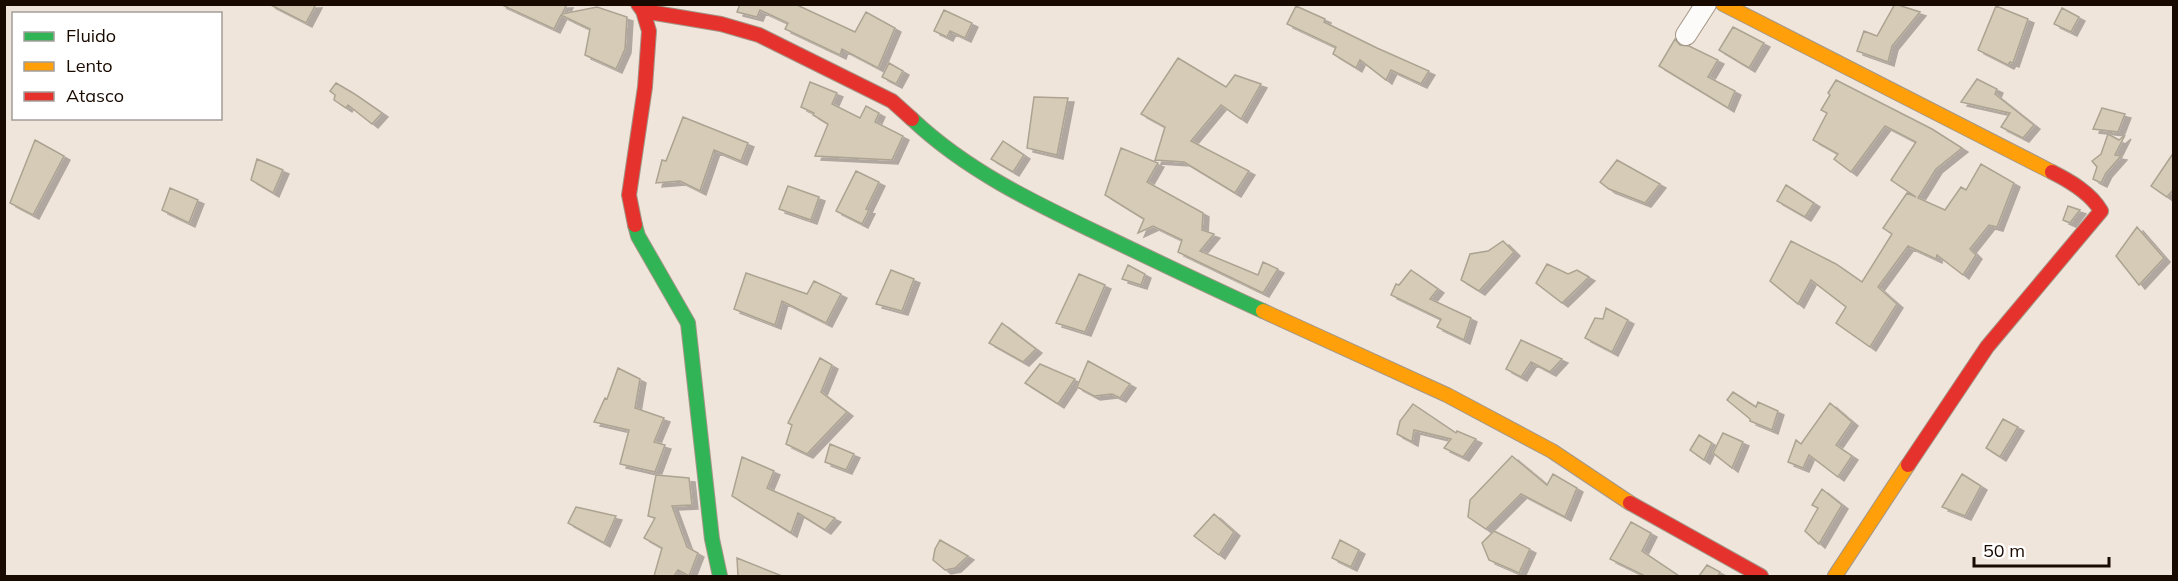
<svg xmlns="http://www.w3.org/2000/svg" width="2178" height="581" viewBox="0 0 2178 581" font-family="Mulish,sans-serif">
<defs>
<filter id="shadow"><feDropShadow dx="6" dy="4" stdDeviation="0" flood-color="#0004"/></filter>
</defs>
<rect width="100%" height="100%" fill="#f0e5da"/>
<!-- building -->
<path fill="#d5cbb6" stroke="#aca392" stroke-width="1.5" filter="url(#shadow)" d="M269 4H316L306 23Z
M500 4H567L562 14 597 7 627 17 625 49 616 69 585 55 590 29 561 15 554 29Z
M740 4H795L855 32 866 12 895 28 878 68 842 49 840 55 785 29 788 23 760 10 757 17 737 12Z
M1895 4 1920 12 1892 46 1888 62 1857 51 1864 31 1877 36Z
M1296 6 1325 19 1324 22 1377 48 1429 71 1421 84 1391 70 1386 80 1360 60 1356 68 1333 54 1336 47 1287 24Z
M1996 6 2028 19 2013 63 2010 62 2008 65 1978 50Z
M2062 8 2079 17 2071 32 2054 24Z
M944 10 972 23 965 38 950 31 947 37 934 31Z
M1733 27 1764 43 1749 68 1719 50Z
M1675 39 1680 45 1689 46 1718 60 1708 77 1735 91 1728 108 1659 66Z
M1178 58 1226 87 1235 75 1261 84 1241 119 1221 105 1191 141 1249 171 1235 193 1184 162 1155 160 1165 127 1141 114Z
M889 63 903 71 896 84 882 77Z
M1977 79 1997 89 1995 94 2034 125 2023 138 2001 127 2010 113 1961 102Z
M1836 80 1932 129 1962 148 1936 169 1918 198 1945 210 1961 187 1966 190 1981 164 2014 183 1997 227 1989 225 1970 249 1976 255 1963 275 1937 255 1936 259 1908 246 1878 287 1897 304 1870 347 1836 323 1846 307 1811 280 1798 304 1770 281 1791 241 1836 264 1862 282 1892 234 1883 228 1907 193 1916 197 1891 180 1916 142 1885 126 1851 172 1834 159 1838 154 1813 140 1827 113 1821 110 1830 95 1828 93Z
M810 82 837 93 832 104 860 118 866 106 879 113 875 122 903 136 892 160 815 156 828 124 813 115 814 113 801 107Z
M336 83 353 93 382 113 372 124 348 105 346 108 334 100 335 95 330 91Z
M1034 97 1068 98 1057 155 1027 148Z
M2102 108 2125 114 2118 132 2093 129Z
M683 117 748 143 741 161 714 150 700 191 680 181 656 183 662 160 666 161Z
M2108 134 2119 140 2125 135 2115 155 2121 156 2106 173 2101 183 2093 179 2097 167 2092 161 2101 154Z
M35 140 64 156 33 215 10 203Z
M1003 141 1024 155 1013 172 991 159Z
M1121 148 1158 163 1147 182 1203 213 1202 230 1214 234 1200 251 1258 275 1263 262 1278 269 1263 293 1178 252 1182 240 1153 226 1138 233 1144 219 1105 195Z
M2174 152V189L2167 197 2151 186Z
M257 159 283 170 273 193 251 180Z
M1617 160 1660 184 1645 203 1609 189 1600 182Z
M856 171 879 182 866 209 869 210 862 224 836 211Z
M1786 185 1814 203 1805 217 1777 201Z
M788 186 819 197 811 220 779 209Z
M170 188 198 200 189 223 162 210Z
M2068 206 2080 210 2070 223 2063 220Z
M2137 227 2164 258 2139 285 2116 256Z
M1503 241 1514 252 1479 291 1461 280 1470 254 1488 251Z
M1547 264 1568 274 1577 270 1589 277 1562 303 1536 283Z
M1128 265 1145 274 1141 285 1122 279Z
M891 270 914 279 902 311 876 304Z
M1411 270 1438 289 1430 299 1471 318 1464 340 1437 327 1441 319 1391 295 1396 284 1399 285Z
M746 273 807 294 814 281 841 294 826 323 782 301 775 325 734 309Z
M1079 274 1105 285 1085 332 1056 323Z
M1606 308 1628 320 1612 352 1585 338 1595 318 1603 319Z
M1002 323 1036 349 1023 362 989 343Z
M1521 340 1562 359 1550 372 1531 362 1521 377 1506 369Z
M820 358 832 365 821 392 847 412 807 454 786 444 792 425 788 423Z
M1088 361 1130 384 1120 398 1112 394 1094 396 1077 387Z
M1040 364 1075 379 1058 404 1025 383Z
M618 368 640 379 635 408 664 418 654 442 665 445 655 472 620 464 629 430 594 422 605 398 607 399Z
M1733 392 1756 407 1758 402 1778 411 1772 430 1750 421V419L1727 400Z
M1830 403 1852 422 1836 445 1852 456 1838 477 1809 455 1803 468 1788 462 1796 440 1801 444Z
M1413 404 1456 433 1457 431 1476 439 1463 457 1444 448 1451 439 1414 430 1412 442 1397 434 1400 421Z
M2003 419 2018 427 2000 457 1986 448Z
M1723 433 1743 442 1732 468 1713 453Z
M1699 435 1712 443 1704 460 1690 450Z
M830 444 854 454 846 470 825 462Z
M1512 456 1547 485 1553 474 1577 488 1565 517 1521 494 1486 529 1468 517 1470 500Z
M742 457 774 471 767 488 835 518 825 530 798 513 791 533 732 496Z
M1962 474 1981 486 1965 516 1942 507Z
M656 475 689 478 692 505 672 506 687 547 698 553 689 576 678 570 674 576H654L662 548 644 538 655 518 648 516Z
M1822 489 1842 505 1819 544 1805 531 1818 508 1812 505Z
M576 507 616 516 604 543 568 523Z
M1214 514 1234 532 1219 555 1194 536Z
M1631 522 1651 533 1642 551 1679 576H1645L1610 559Z
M1494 531 1530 549 1519 573 1489 560 1482 543Z
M940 540 968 556 955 568 945 570 933 560 935 549Z
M1340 540 1359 550 1351 567 1332 558Z
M737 558 782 576H738Z
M1707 565 1720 572 1718 576H1699Z"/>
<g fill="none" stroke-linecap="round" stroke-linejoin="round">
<!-- street casing -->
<g stroke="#a39688" stroke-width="22">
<path id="street" d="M1686 35 1706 4"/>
</g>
<!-- fast casing -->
<g stroke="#a39688" stroke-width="16">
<path id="fast" d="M912 119C968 172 1037 204 1106 237 1158 262 1210 287 1263 311
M635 225 638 236 688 323 712 539 720 576"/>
</g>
<!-- slow casing -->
<g stroke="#a39688" stroke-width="16">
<path id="slow" d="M1723 4 2052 172
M1263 311 1447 395 1552 451 1630 503
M1835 576 1908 465"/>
</g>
<!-- jam casing -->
<g stroke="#a39688" stroke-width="16">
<path id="jam" d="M643 11 721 24 759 35 892 101 912 119
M635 225 629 195 645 87 649 31 643 11 638 4
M1908 465 1987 347 2101 211C2091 193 2070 181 2052 172
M1630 503 1761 576"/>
</g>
<!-- street -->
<use href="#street" stroke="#fdfbf9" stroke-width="20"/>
<!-- fast -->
<use href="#fast" stroke="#30b455" stroke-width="14"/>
<!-- slow -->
<use href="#slow" stroke="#ff9f0a" stroke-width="14"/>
<!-- jam -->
<use href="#jam" stroke="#e5322d" stroke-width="14"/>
</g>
<!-- border -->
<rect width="2178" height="581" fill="none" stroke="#190a00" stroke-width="12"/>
<!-- legend -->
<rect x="12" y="12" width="210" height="108" fill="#ffffff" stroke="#a39d99" stroke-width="1.5"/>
<rect x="24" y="32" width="30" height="9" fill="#30b455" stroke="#a39d99" stroke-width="1.5"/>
<text x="66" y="42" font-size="18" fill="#190a00">Fluido</text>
<rect x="24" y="62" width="30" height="9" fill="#ff9f0a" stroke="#a39d99" stroke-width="1.5"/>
<text x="66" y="72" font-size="18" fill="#190a00">Lento</text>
<rect x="24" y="92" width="30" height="9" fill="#e5322d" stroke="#a39d99" stroke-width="1.5"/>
<text x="66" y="102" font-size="18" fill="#190a00">Atasco</text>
<!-- scale -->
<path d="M1974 557v9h135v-9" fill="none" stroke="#190a00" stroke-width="3"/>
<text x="1983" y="557" font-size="18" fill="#190a00" stroke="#ffffff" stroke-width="4.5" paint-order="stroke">50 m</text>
</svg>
